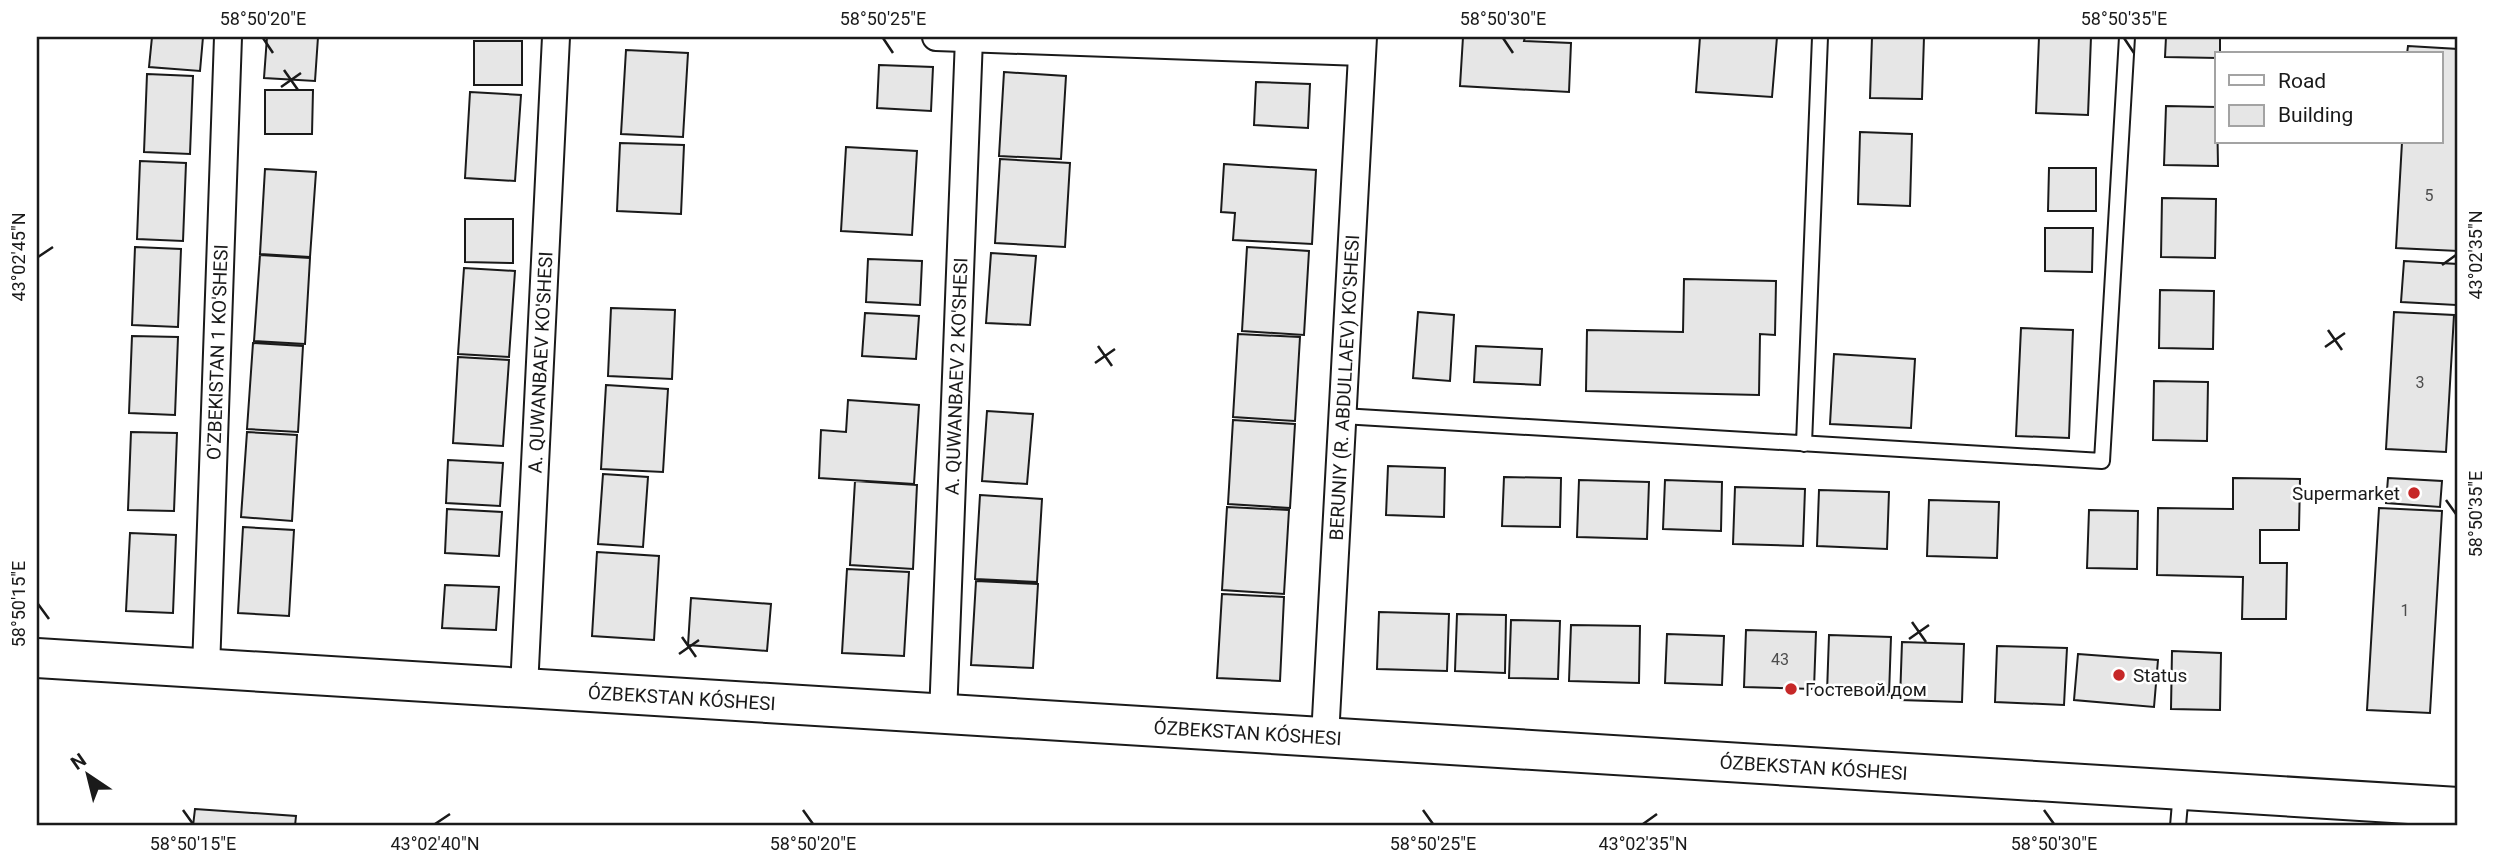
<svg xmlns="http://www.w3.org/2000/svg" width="2495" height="863" viewBox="0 0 2495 863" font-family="Roboto,sans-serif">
<rect width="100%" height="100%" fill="#fff"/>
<!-- building -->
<path fill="#e6e6e6" stroke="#1a1a1a" stroke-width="2" d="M152 37H203L200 71 149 67Z
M267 37H318L315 81 264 78Z
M1463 37H1525L1524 41 1571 43 1569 92 1460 86Z
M1700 37H1777L1772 97 1696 92Z
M1872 37H1924L1922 99 1870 98Z
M2039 37H2091L2088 115 2036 113Z
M2166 37H2220V54H2217V58L2165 57Z
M474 41H522V85H474Z
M2408 46 2458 49V251L2396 248 2402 142H2441V54H2407Z
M626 50 688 53 683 137 621 134Z
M879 65 933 67 931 111 877 108Z
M1004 72 1066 76 1061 159 999 156Z
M147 74 193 76 190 154 144 152Z
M1256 82 1310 84 1308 128 1254 125Z
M265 90H313L312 134H265Z
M470 92 521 95 515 181 465 178Z
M2166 106 2217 107 2218 166 2164 165Z
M1860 132 1912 134 1910 206 1858 204Z
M620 143 684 145 681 214 617 211Z
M846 147 917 151 912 235 841 231Z
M1000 159 1070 163 1065 247 995 243Z
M140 161 186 163 183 241 137 239Z
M1224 164 1316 170 1312 244 1233 240 1235 213 1221 212Z
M2049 168H2096V211H2048Z
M265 169 316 172 310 257 260 254Z
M2162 198 2216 199 2215 258 2161 257Z
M465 219H513V263L465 262Z
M2045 228H2093L2092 272 2045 271Z
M135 247 181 249 178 327 132 325Z
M1247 247 1309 251 1304 335 1242 331Z
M991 253 1036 256 1030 325 986 323Z
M260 255 310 258 305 344 254 341Z
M868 259 922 261 920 305 866 302Z
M2404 261 2458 264 2456 305 2401 302Z
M464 268 515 271 509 357 458 354Z
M1684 279 1776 281 1775 335 1760 334 1759 395 1586 391 1587 330 1683 332Z
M2160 290 2214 291 2213 349 2159 348Z
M611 308 675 310 672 379 608 376Z
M1418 312 1454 315 1450 381 1413 378Z
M2394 312 2454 315 2446 452 2386 449Z
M865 313 919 316 916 359 862 356Z
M2021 328 2073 330 2069 438 2016 436Z
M1238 334 1300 337 1295 421 1233 417Z
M132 336 178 337 175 415 129 413Z
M253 343 303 346 298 432 247 429Z
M1476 346 1542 349 1540 385 1474 382Z
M1834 354 1915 359 1911 428 1830 424Z
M458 357 509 360 503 446 453 443Z
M2154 381 2208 382 2207 441 2153 440Z
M606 385 668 389 663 472 601 469Z
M848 400 919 405 914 484 819 478 821 430 846 432Z
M987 411 1033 414 1027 484 982 481Z
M1233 420 1295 424 1290 508 1228 504Z
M131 432 177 433 174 511 128 510Z
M247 432 297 435 292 521 241 517Z
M448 460 503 463 500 506 446 503Z
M1388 466 1445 468 1444 517 1386 515Z
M603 474 648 477 643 547 598 544Z
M1504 477 1561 478 1560 527 1502 526Z
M2233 478 2300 479 2299 530H2260V563H2287L2286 619H2242L2243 577 2157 575 2158 508 2233 509Z
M2388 478 2442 481 2440 507 2386 503Z
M1579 480 1649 482 1647 539 1577 537Z
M1665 480 1722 482 1721 531 1663 529Z
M855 481 917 485 913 569 850 565Z
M1735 487 1805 489 1803 546 1733 544Z
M1819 490 1889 492 1887 549 1817 546Z
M980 495 1042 499 1037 582 975 579Z
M1929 500 1999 502 1997 558 1927 556Z
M1227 507 1289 510 1284 594 1222 590Z
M2379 508 2442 511 2430 713 2367 710Z
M447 509 502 512 499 556 445 553Z
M2089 510 2138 511 2137 569 2087 568Z
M243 527 294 530 289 616 238 613Z
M130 533 176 535 173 613 126 611Z
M597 552 659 556 654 640 592 636Z
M847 569 909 572 904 656 842 653Z
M976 581 1038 584 1033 668 971 665Z
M445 585 499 587 496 630 442 628Z
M1222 594 1284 597 1280 681 1217 678Z
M691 598 771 604 767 651 688 645Z
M1379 612 1449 614 1447 671 1377 669Z
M1457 614 1506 615 1505 673 1455 671Z
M1511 620 1560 621 1558 679 1509 678Z
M1571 625 1640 626 1639 683 1569 681Z
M1746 630 1816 632 1814 689 1744 687Z
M1667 634 1724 636 1722 685 1665 683Z
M1829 635 1891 637 1889 695 1827 693Z
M1902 642 1964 644 1962 702 1900 700Z
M1997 646 2067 648 2064 705 1995 702Z
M2172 651 2221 653 2220 710 2171 709Z
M2078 654 2158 660 2154 707 2074 700Z
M195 809 296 816 295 826H193Z"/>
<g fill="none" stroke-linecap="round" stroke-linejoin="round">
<!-- lane casing -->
<g stroke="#1a1a1a" stroke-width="18">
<path id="lane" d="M1342 416 2102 461 2127 37
M1804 444 1820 37
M2178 826 2181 791"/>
</g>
<!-- street casing -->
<g stroke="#1a1a1a" stroke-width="30">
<g id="street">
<path d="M936 37 1362 52"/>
<path id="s1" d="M206 669 228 37"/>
<path id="s2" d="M524 688 556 37"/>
<path id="s3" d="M943 716 969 38"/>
<path id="s4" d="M1325 737 1363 37"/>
</g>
</g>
<!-- secondary casing -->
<g stroke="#1a1a1a" stroke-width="42">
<g id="secondary">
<path id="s5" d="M37 658 2458 807"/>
</g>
</g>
<!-- lane -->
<use href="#lane" stroke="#fff" stroke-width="14"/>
<!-- street -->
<use href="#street" stroke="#fff" stroke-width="26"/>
<!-- secondary -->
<use href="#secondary" stroke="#fff" stroke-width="38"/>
</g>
<!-- ticks -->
<path fill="none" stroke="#1a1a1a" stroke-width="2.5" d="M263 38 273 53M883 38 893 53M1503 38 1513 53M2124 38 2134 53M284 70 298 90M281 87 301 73M38 257 53 247M2442 265 2456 255M2328 330 2342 350M1098 346 1112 366M2325 347 2345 333M1095 363 1115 349M2446 500 2456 514M38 604 49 619M1912 622 1926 642M682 637 696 657M1909 639 1929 625M679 654 699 640M183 810 193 824M803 810 813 824M1423 810 1433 824M2044 810 2054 824M435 824 450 814M1643 824 1657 814"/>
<!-- markers -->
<g fill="#c62828" stroke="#fff" stroke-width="2.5">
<circle cx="2414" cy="493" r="7"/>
<circle cx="2119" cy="675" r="7"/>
<circle cx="1791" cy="689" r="7"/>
</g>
<g text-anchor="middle" stroke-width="5" stroke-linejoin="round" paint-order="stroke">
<!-- number labels -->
<g font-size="16" fill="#4d4d4d">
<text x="2429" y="201">5</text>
<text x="2420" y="388">3</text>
<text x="2405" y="616">1</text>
<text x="1780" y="665">43</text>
</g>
<!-- street labels -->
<g font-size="19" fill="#1a1a1a" stroke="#fff">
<text dy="7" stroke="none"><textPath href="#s1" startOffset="317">O'ZBEKISTAN 1 KO'SHESI</textPath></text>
<text dy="7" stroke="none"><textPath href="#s2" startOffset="326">A. QUWANBAEV KO'SHESI</textPath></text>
<text dy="7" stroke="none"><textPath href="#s3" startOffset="340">A. QUWANBAEV 2 KO'SHESI</textPath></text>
<text dy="7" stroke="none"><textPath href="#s4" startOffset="350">BERUNIY (R. ABDULLAEV) KO'SHESI</textPath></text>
<text dy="7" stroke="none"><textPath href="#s5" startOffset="646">ÓZBEKSTAN KÓSHESI</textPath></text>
<text dy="7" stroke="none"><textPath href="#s5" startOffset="1213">ÓZBEKSTAN KÓSHESI</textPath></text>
<text dy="7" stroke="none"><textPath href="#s5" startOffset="1780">ÓZBEKSTAN KÓSHESI</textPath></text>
</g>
<!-- poi labels -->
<g font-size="19" fill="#1a1a1a" stroke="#fff" text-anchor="start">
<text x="2400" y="500" text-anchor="end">Supermarket</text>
<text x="2133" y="682">Status</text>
<text x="1805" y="696">Гостевой дом</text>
</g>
</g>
<!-- border -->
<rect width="2495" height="863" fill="none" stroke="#ffffff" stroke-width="77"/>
<!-- legend -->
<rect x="2215" y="52" width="228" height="91" fill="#ffffff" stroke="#a3a3a3" stroke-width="2"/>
<rect x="2229" y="75" width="35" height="10" fill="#ffffff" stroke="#a3a3a3" stroke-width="2"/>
<text x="2278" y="88" font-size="21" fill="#1a1a1a">Road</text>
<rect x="2229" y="105" width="35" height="21" fill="#e6e6e6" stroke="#a3a3a3" stroke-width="2"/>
<text x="2278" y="122" font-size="21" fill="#1a1a1a">Building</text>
<!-- north arrow -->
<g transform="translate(88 775) rotate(325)" stroke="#ffffff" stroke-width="5" paint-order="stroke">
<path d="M0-5L12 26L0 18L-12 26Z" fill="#1a1a1a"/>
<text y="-10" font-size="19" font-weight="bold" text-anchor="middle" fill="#1a1a1a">N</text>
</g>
<rect x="38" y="38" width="2418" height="786" fill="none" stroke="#1a1a1a" stroke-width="2.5"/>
<g font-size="18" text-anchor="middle" fill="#1a1a1a">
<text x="263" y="25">58°50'20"E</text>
<text x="883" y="25">58°50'25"E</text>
<text x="1503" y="25">58°50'30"E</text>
<text x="2124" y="25">58°50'35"E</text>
<text transform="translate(2476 255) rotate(-90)" y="6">43°02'35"N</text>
<text transform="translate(19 257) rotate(-90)" y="6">43°02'45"N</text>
<text transform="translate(2476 514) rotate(-90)" y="6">58°50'35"E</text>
<text transform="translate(19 604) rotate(-90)" y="6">58°50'15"E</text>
<text x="193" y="850">58°50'15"E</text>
<text x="435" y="850">43°02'40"N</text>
<text x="813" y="850">58°50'20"E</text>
<text x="1433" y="850">58°50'25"E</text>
<text x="1643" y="850">43°02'35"N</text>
<text x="2054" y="850">58°50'30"E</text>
</g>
</svg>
